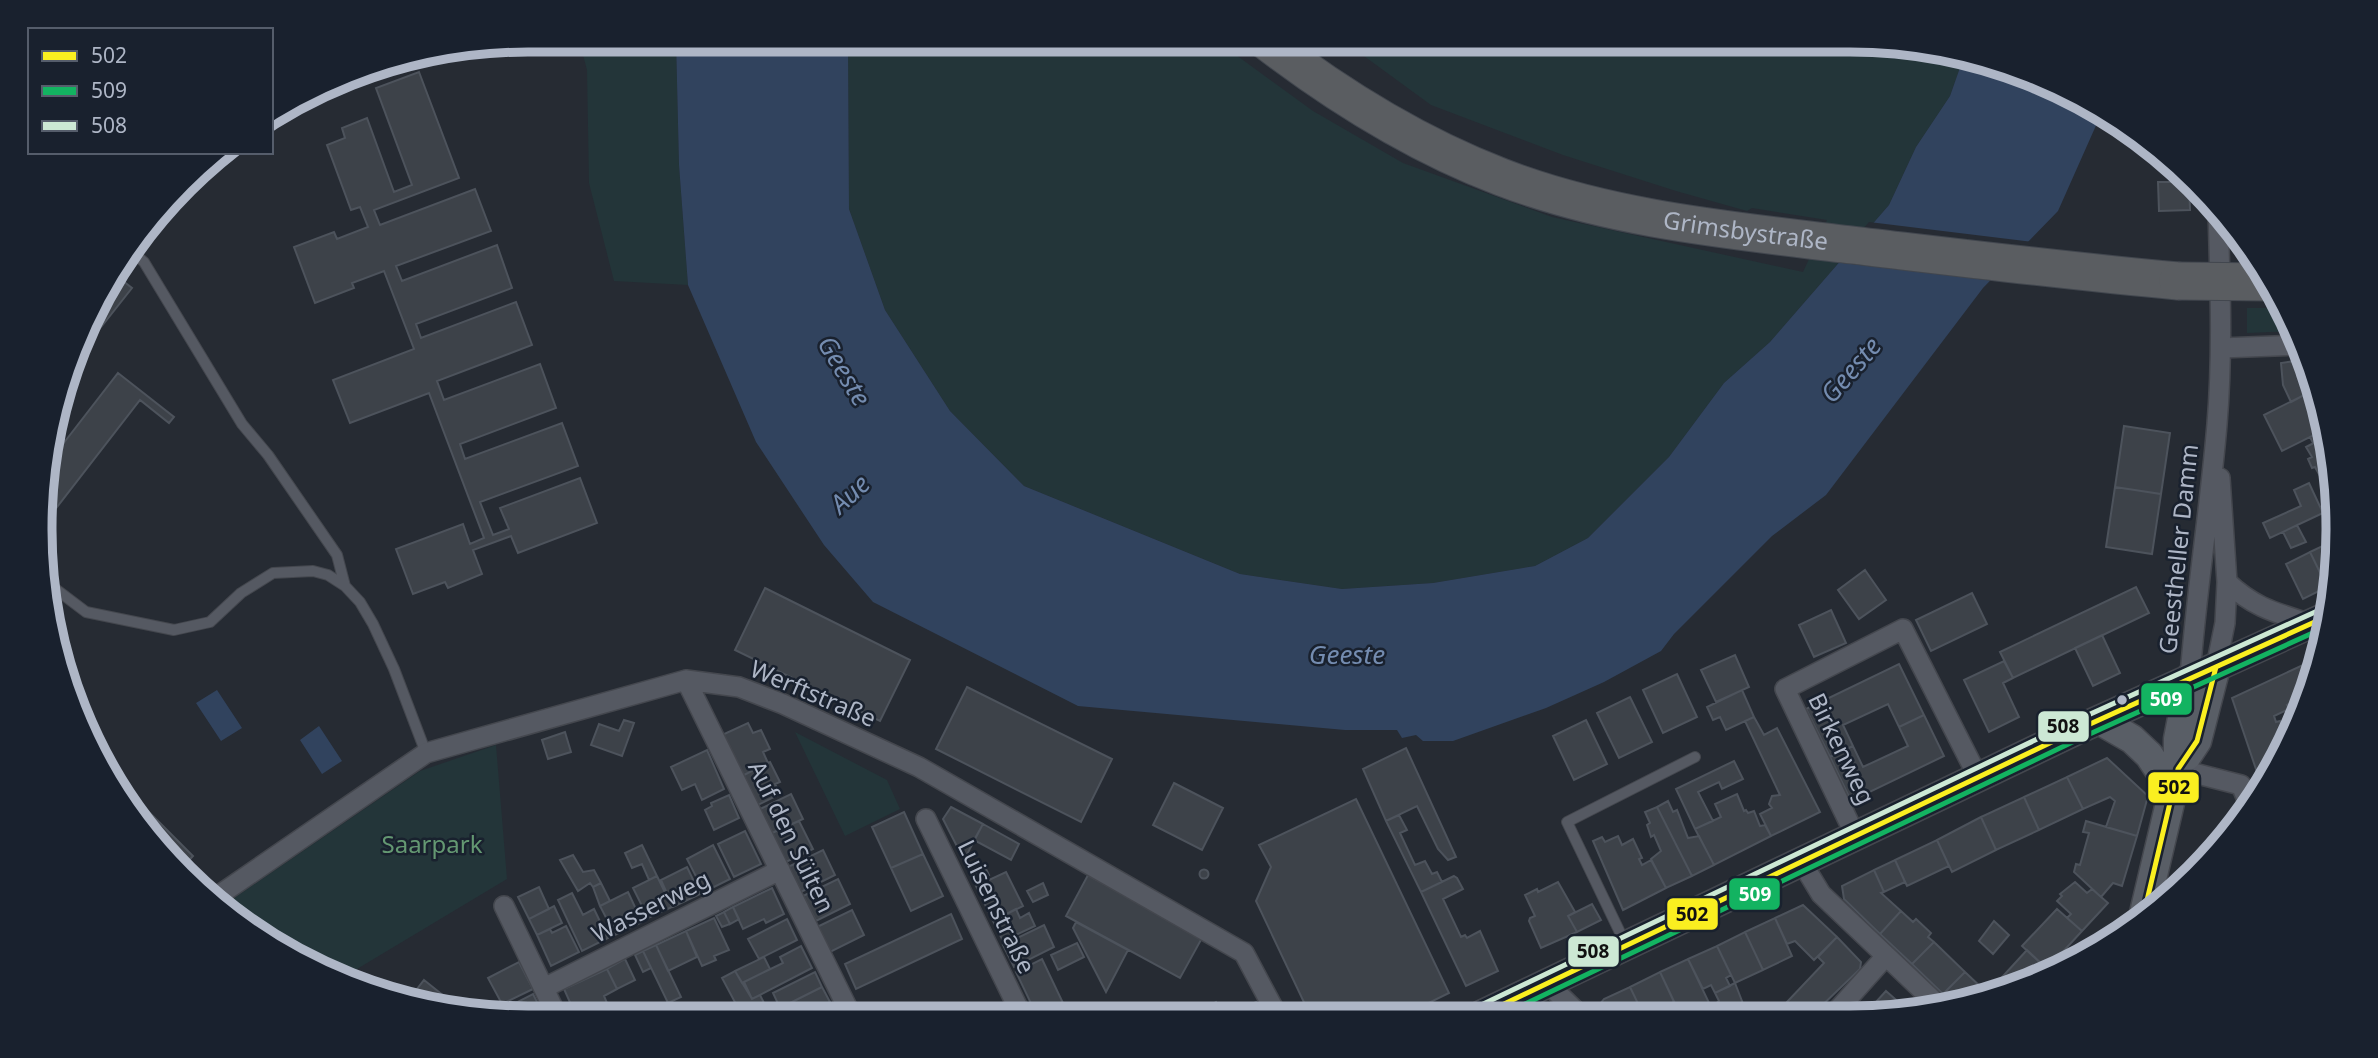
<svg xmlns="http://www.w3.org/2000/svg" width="2378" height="1058" viewBox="0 0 2378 1058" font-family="'Noto Sans',sans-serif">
<rect width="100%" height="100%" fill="#262b33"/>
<!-- green -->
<path fill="#233539" d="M579 40H676L679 165 688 285 614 281 589 183 587 70Z
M848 40H1221L1232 52 1313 111 1403 163 1552 217 1803 272 1827 220 1752 208 1747 211 1676 191 1563 155 1431 105 1342 40H1849L1963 59 1950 96 1916 147 1889 205 1770 342 1724 383 1669 457 1588 538 1535 566 1433 583 1342 589 1240 574 1024 486 950 411 885 310 849 209Z
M2247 308H2284L2294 331 2247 333Z
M795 732 887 780 900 809 845 836Z
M496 745 507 879 342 978 285 952 221 907 420 771Z"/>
<!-- water -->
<path fill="#31435e" d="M676 40H848L849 209 885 310 950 411 1024 486 1240 574 1342 589 1433 583 1535 566 1588 538 1669 457 1724 383 1770 342 1889 205 1916 147 1950 96 1963 59 2006 66 2094 106 2102 112 2058 211 1983 288 1826 495 1772 536 1674 634 1661 651 1604 682 1546 708 1453 741H1423L1416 735 1402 738 1397 730H1345L1078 706 873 602 824 545 756 442 688 285 679 165Z
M217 690 242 728 221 741 196 703Z
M319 726 342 761 322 774 300 740Z"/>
<!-- pier -->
<path fill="#262b33" d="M1869 222 2033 242 1995 281 1834 262Z"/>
<!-- building -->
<path fill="#3d4249" stroke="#4d535c" stroke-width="2" d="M419 72 459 178 374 210 380 225 475 189 491 231 396 266 402 281 497 245 512 288 416 324 421 338 516 302 532 345 437 381 444 400 540 364 556 408 460 444 465 459 562 423 578 466 480 502 493 535 509 529 500 508 580 478 597 523 518 553 511 536 473 550 482 574 448 588 445 582 413 594 396 549 463 524 470 544 484 538 429 393 350 423 333 380 414 349 384 271 352 283 354 288 315 303 294 247 334 232 337 239 368 227 360 207 351 210 327 145 345 138 342 128 367 118 394 192 412 185 376 88Z
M2158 182H2189L2190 210 2159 211Z
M114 274 132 288 79 355 106 284Z
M2296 361 2297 376 2306 394 2291 402 2283 385 2281 363Z
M118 373 174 417 169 423 140 400 47 520 49 462Z
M2306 394 2324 430 2282 451 2264 415Z
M2124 426 2170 433 2161 494 2115 487Z
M2324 430 2327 436 2313 443 2310 437Z
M2327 436 2333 472 2321 478 2315 467 2312 468 2308 459 2312 457 2306 447Z
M2309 483 2323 513 2270 538 2263 523 2301 506 2294 490Z
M2115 487 2161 494 2152 554 2106 547Z
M2297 525 2306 542 2291 548 2283 532Z
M2333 541 2335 545 2334 584 2327 587 2310 552Z
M2310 552 2327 587 2303 599 2286 564Z
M1865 570 1886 600 1859 619 1838 590Z
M2136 587 2149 613 2013 678 2000 652Z
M765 588 910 660 880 721 735 650Z
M1972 593 1987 624 1931 651 1916 620Z
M1831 610 1846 643 1814 657 1799 625Z
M2102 635 2120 673 2093 686 2075 648Z
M58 650 69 661 62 668Z
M1735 655 1749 687 1716 702 1701 670Z
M2316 659 2312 686 2304 701 2302 698 2287 705 2289 709 2274 716 2276 722 2280 721 2284 733 2286 732 2288 735 2262 787 2232 698Z
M2004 661 2013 678 2003 683 2019 717 1989 732 1964 680Z
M1899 664 1924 715 1899 727 1888 704 1843 725 1853 746 1830 757 1806 709Z
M1677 674 1697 717 1663 733 1643 690Z
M967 687 1112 759 1081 822 936 749Z
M1742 690 1754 717 1726 730 1720 717 1713 720 1707 707Z
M1630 697 1652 742 1619 758 1597 713Z
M1924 715 1944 756 1851 801 1830 757 1853 746 1863 767 1908 746 1899 727Z
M1754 717 1764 735 1777 728 1820 812 1771 836 1760 814 1772 808 1769 804 1772 796 1780 795 1745 721Z
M624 720 634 723 622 756 591 745 599 724 619 731Z
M1586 720 1607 764 1574 780 1553 736Z
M748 723 753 733 761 730 770 749 763 752 768 763 742 776 722 735Z
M565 732 571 752 548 759 542 740Z
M1406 748 1456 857 1448 860 1438 849 1417 806 1386 821 1363 769Z
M707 750 724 789 702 800 695 784 682 790 671 767Z
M2107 758 2148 796 2137 836 2106 827 2115 801 2110 797 2083 809 2067 777Z
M1734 761 1743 779 1722 789 1719 782 1698 792 1713 821 1695 829 1676 789Z
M770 762 780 782 775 784 780 794 756 806 742 776Z
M101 764 158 821 151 828 106 773Z
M2067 777 2083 809 2039 830 2024 797Z
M1174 783 1223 808 1202 850 1153 825Z
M791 794 803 819 772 833 760 809Z
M1737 794 1744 811 1746 810 1748 813 1754 811 1760 826 1765 825 1771 836 1714 865 1695 829 1721 817 1715 804Z
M729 795 739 818 714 830 705 810 712 806 711 803Z
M2024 797 2039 830 1996 850 1981 817Z
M1356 799 1449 993 1404 1015H1310L1256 901 1271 867 1259 845Z
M1668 801 1673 812 1677 810 1688 838 1699 836 1714 865 1692 876 1657 807Z
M951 807 983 824 964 860 943 819Z
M1657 807 1692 876 1666 888 1651 859 1661 851 1654 835 1651 837 1647 825 1650 823 1645 812Z
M904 812 923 854 891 868 872 827Z
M1399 815 1407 830 1400 833 1415 865 1425 861 1432 874 1437 872 1442 882 1421 892 1386 821Z
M1981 817 1996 850 1952 872 1937 840Z
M158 821 193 856 183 867 151 828Z
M799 821 813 849 786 862 772 833Z
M2086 821 2137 836 2122 886 2113 883 2101 897 2074 872 2076 864 2080 865 2089 833 2083 832Z
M983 824 1019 844 1011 860 974 840Z
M745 831 761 864 734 877 718 844Z
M1618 836 1622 845 1633 839 1642 858 1639 859 1642 865 1651 860 1666 888 1623 910 1593 841 1602 837 1605 842Z
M1937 840 1949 866 1907 886 1895 860Z
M642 845 657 876 649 880 642 864 632 868 625 853Z
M713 845 730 879 704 892 687 859Z
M823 850 835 875 801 892 788 867Z
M923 854 943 896 911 911 891 868Z
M573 855 583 872 594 870 601 883 593 887 590 883 578 891 560 860Z
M1895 860 1905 882 1884 892 1874 870Z
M687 867 700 894 673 907 661 880Z
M985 867 989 875 975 882 971 875Z
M1199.5 874a4.5 4.5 0 1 1 9 0a4.5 4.5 0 1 1-9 0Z
M1874 870 1884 892 1881 893 1901 911 1880 934 1844 899 1842 886Z
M1006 872 1023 906 993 921 976 886Z
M1088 875 1202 938 1180 978 1066 916Z
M657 876 672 907 648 918 633 888Z
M1454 876 1457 878 1463 889 1443 899 1461 937 1465 935 1467 938 1480 931 1498 971 1466 986 1421 892Z
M838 879 850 904 816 921 803 896Z
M1558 882 1575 912 1568 916 1577 932 1541 948 1529 921 1530 918 1535 916 1525 895 1537 889 1538 892Z
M2075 882 2087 893 2092 889 2108 903 2082 931 2067 918 2071 914 2057 901 2062 896 2060 894Z
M601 883 610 901 600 906 593 887Z
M1043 883 1048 895 1033 902 1027 891Z
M539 887 549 909 529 919 518 897Z
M772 888 784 914 766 923 764 919 743 929 733 907Z
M628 892 642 922 615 935 600 906Z
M572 893 583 915 594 909 608 938 582 951 558 900Z
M1592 904 1601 920 1577 932 1568 916Z
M1803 905 1837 937 1814 960 1795 941 1787 944 1775 918Z
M554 906 562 923 537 935 529 919Z
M733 907 739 919 730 924 724 912Z
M1016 909 1020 918 1029 913 1035 926 1003 941 993 921Z
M2057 909 2082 931 2047 969 2022 946Z
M852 910 864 935 830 952 817 927Z
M1901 911 1913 922 1916 919 1931 933 1928 937 1934 942 1912 964 1880 934Z
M724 912 730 924 722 927 716 916Z
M951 914 962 939 856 989 845 964Z
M714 918 729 950 714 956 716 960 702 966 686 931Z
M1775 918 1792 956 1763 970 1745 932Z
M787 919 797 940 759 959 748 939Z
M1994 921 2009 935 1993 954 1979 941Z
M1076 922 1128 950 1106 992 1073 928Z
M1044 925 1054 947 1014 967 1003 945Z
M566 926 579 952 551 966 537 935 550 929 552 933Z
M686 931 697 957 668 971 656 945Z
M1745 932 1763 970 1735 983 1717 946Z
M1837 937 1861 962 1860 969 1813 1014H1798L1786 1003 1824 963 1818 957Z
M1934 942 1965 972 1943 994 1912 964Z
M1077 943 1084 957 1058 970 1051 955Z
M656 945 681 997 668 1003 643 951Z
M801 946 812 968 752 999 744 982 783 963 780 957Z
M1717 946 1731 975 1726 978 1730 986 1715 993 1711 985 1703 989 1688 959Z
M2027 950 2047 969 2036 980 1999 990 1994 986Z
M643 951 651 968 643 972 635 955Z
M764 957 770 969 742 983 735 971Z
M625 959 635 980 617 989 607 969Z
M1042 959 1063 1003 1037 1016 1016 972Z
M1688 959 1711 1007 1696 1014H1680L1660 972Z
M519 962 533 989 502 1004 488 978Z
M607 969 617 989 604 996 607 1003 577 1018 564 989Z
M735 971 752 999 760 995 769 1013 760 1017H739L734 1008 737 1006 722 978Z
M815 972 822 987 780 1008 773 993Z
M1660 972 1674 1002 1648 1014H1643L1630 987Z
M1965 972 1984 990 1991 983 1999 990 1953 1003 1943 994Z
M424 980 449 1000 445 1004 410 998Z
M1735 983 1747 1014H1714L1711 1007 1719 1001 1715 993Z
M822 987 830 1002 797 1017 790 1003Z
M1630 987 1643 1014H1605L1601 1011 1600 1004 1604 999Z
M1886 991 1903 1006 1912 1014H1865Z
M533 994 545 1018 506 1014 504 1009Z
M830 1002 837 1017H800Z
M1216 1002 1224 1016H1190Z
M1256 1002 1262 1015 1237 1016 1235 1012Z
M1109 1005 1114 1016H1085Z
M887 1009 892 1017H871Z"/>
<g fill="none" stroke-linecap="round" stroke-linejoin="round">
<!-- lane casing -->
<g stroke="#44474e" stroke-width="12">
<path id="lane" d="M132 252 144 262 242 424 268 455 337 555 345 586
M45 581 86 612 174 630 210 622 241 593 273 573 313 571 328 575 345 586 360 602 373 624 394 669 426 753
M1626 945 1567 822 1695 757"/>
</g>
<!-- street casing -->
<g stroke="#44474e" stroke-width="22">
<path id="street" d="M2221 348 2299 345
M2227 582C2254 608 2277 613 2311 624
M2216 667 2225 623 2227 582 2220 478
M2190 677C2196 593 2210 509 2217 424 2223 353 2220 282 2218 211
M686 680 852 1017
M2178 769 2241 785 2250 807
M926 819 1022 1016
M1855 835 1785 689 1903 629 1978 777
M1801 861 1821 894 1939 1006
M212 900 426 753 686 680 739 687 783 704 919 767 1244 953 1277 1015
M504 906 558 1018
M1547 983 1580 1015
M544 988 780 870
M1834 1014 1886 956"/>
</g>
<!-- secondary casing -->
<g stroke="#44474e" stroke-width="31">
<path id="secondary" d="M2099 720 2132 739 2149 755 2173 791
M2187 756 2197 741 2216 667
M2144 913 2178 769V739L2190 677
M1481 1015 2079 729 2328 616"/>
</g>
<!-- highway casing -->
<g stroke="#42474f" stroke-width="39">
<g id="highway">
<path id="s1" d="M1265 40C1338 96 1415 144 1501 177 1610 219 1728 230 1843 244 1954 257 2066 271 2178 281"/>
</g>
</g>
<!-- lane -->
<use href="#lane" stroke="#555962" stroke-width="10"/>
<!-- street -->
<use href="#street" stroke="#555962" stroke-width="19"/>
<!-- secondary -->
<use href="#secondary" stroke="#595e66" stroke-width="28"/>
<!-- highway -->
<use href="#highway" stroke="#5a5d61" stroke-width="37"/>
<!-- highway-bridge casing -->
<g stroke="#42474f" stroke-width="39" stroke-linecap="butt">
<path id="highway-bridge" d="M2178 281 2268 282"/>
</g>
<!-- highway-bridge -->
<use href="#highway-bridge" stroke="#5a5d61" stroke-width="37"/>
<!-- bus-1 casing -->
<g stroke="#19212e" stroke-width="10">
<path id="bus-1" d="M2144 913 2178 769 2197 741 2216 667
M1481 1015 2079 729 2328 616"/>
</g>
<!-- bus-2 casing -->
<g stroke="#19212e" stroke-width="10">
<path id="bus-2" d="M1502 1015 2083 737 2326 627"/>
</g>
<!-- bus-3 casing -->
<g stroke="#19212e" stroke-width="10">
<path id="bus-3" d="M1477 1007 2075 721 2324 608"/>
</g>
<!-- bus-1 -->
<use href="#bus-1" stroke="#faef20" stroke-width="5"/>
<!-- bus-2 -->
<use href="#bus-2" stroke="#13b361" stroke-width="5"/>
<!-- bus-3 -->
<use href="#bus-3" stroke="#cce8d4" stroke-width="5"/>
</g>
<!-- markers -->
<circle fill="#aeb6c6" stroke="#19212e" stroke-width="2.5" cx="2122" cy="700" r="6"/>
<g text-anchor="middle" stroke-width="5" stroke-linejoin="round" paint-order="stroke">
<!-- street labels -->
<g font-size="24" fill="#aeb6c6" stroke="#19212e">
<text dy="8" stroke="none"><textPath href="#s1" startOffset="525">Grimsbystraße</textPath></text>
<text transform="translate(2179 549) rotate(-84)" y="8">Geestheller Damm</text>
<text transform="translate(813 694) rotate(23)" y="8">Werftstraße</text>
<text transform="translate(1841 749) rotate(64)" y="8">Birkenweg</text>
<text transform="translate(791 837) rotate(64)" y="8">Auf den Sülten</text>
<text transform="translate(651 907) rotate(-27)" y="8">Wasserweg</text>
<text transform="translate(996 907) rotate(64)" y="8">Luisenstraße</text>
</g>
<!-- park labels -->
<g font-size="24" fill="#649872" stroke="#19212e">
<text x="432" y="853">Saarpark</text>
</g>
<!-- water labels -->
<g font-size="26" font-style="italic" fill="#748cb0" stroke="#19212e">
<text transform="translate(1851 370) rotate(-49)" y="9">Geeste</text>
<text transform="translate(844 371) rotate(59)" y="9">Geeste</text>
<text transform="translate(850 494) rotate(-43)" y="9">Aue</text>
<text x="1347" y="664">Geeste</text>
</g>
</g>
<!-- crop -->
<path d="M0 0H2378V1058H0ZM528 52H1850A476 476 0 0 1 2326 528V530A476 476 0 0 1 1850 1006H528A476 476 0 0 1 52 530V528A476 476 0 0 1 528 52Z" fill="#19212e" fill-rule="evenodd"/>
<path fill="none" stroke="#aeb6c6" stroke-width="9" d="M528 52H1850A476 476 0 0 1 2326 528V530A476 476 0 0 1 1850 1006H528A476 476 0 0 1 52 530V528A476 476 0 0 1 528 52Z"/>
<g stroke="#19212e" stroke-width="2.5">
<rect x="2140" y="682" width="53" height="34" rx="7" fill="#13b361"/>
<rect x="2037" y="710" width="53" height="33" rx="7" fill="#cce8d4"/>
<rect x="2147" y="771" width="53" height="33" rx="7" fill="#faef20"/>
<rect x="1728" y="877" width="53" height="34" rx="7" fill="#13b361"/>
<rect x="1666" y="897" width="53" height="34" rx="7" fill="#faef20"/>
<rect x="1567" y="935" width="53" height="33" rx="7" fill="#cce8d4"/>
</g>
<g font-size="19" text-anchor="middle" font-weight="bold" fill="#fff">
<text x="2166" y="706">509</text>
<text x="1755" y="901">509</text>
</g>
<g font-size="19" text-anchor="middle" font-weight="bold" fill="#111">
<text x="2063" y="733">508</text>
<text x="2174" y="794">502</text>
<text x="1692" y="921">502</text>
<text x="1593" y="958">508</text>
</g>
<!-- legend -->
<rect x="28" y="28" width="245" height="126" fill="#19212e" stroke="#555d6b" stroke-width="2"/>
<rect x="42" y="51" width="35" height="10" fill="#faef20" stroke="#555d6b" stroke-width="2"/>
<text x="91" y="63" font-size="21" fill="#aeb6c6">502</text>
<rect x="42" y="86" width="35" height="10" fill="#13b361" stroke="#555d6b" stroke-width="2"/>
<text x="91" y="98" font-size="21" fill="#aeb6c6">509</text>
<rect x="42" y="121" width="35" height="10" fill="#cce8d4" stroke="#555d6b" stroke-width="2"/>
<text x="91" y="133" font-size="21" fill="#aeb6c6">508</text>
</svg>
